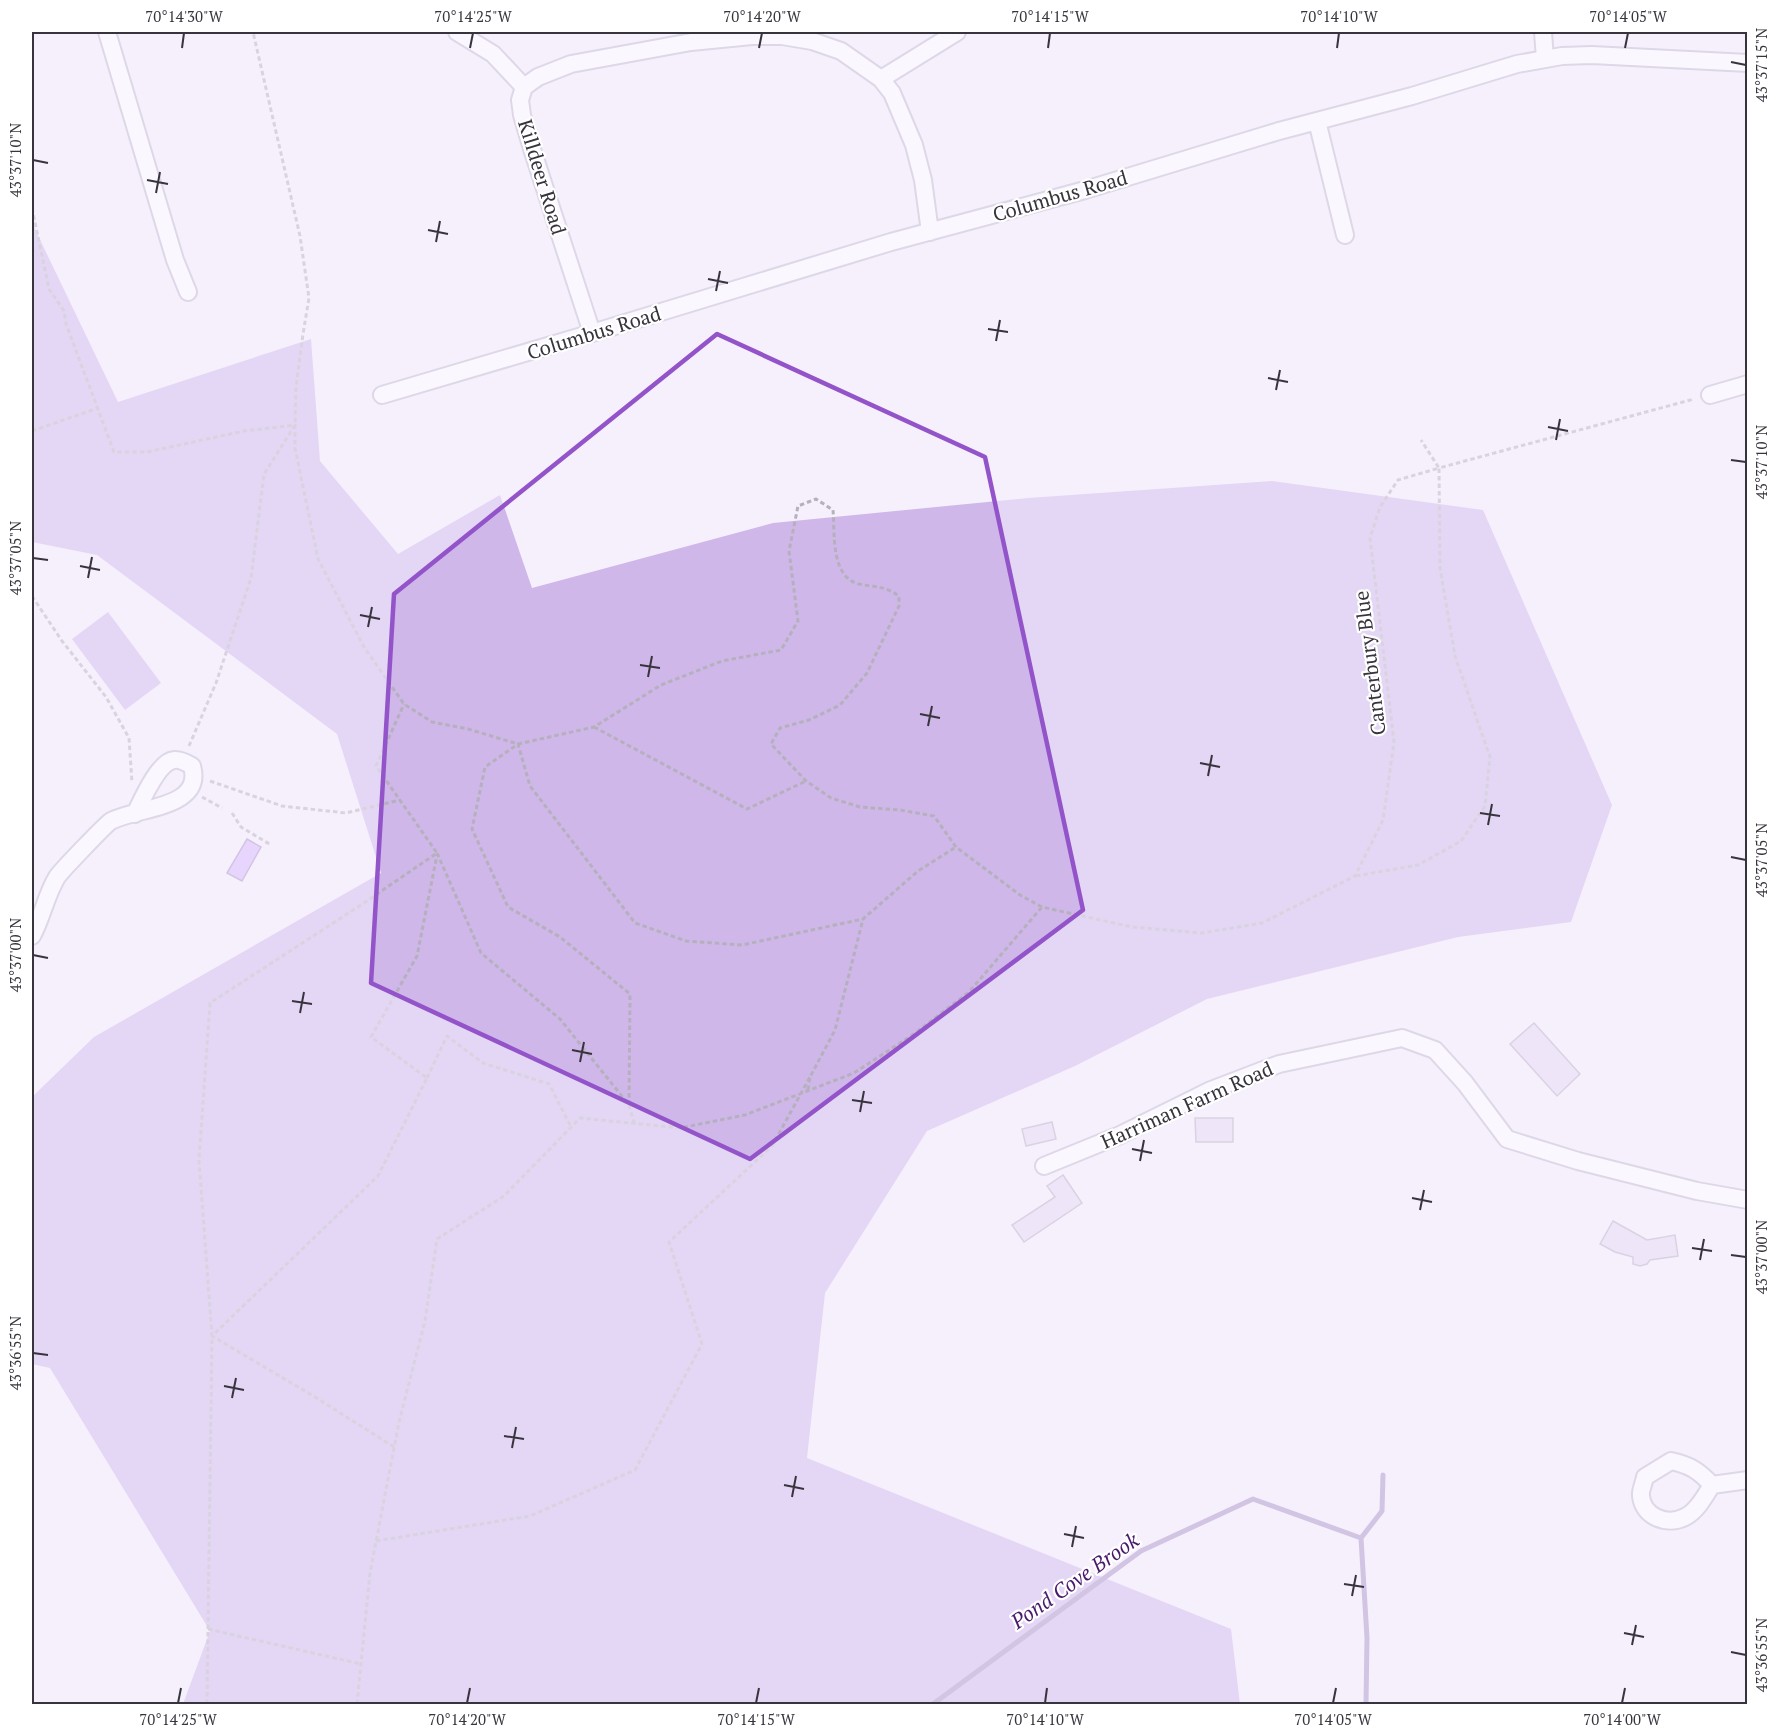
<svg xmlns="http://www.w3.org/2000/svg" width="1779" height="1736" viewBox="0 0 1779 1736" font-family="'PT Serif',serif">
<rect width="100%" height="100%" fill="#f6f0fd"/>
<!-- green -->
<path fill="#cfb7ea" d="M32 223 118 402 311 339 320 461 398 554 500 495 532 588 773 523 1028 498 1272 481 1483 510 1612 805 1571 922 1458 937 1207 999 1075 1066 927 1131 825 1293 807 1458 1231 1629 1240 1704H183L210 1631 50 1368 32 1364V1097L94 1037 381 873 337 734 97 555 32 542Z
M108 612 161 683 125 710 72 639Z"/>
<!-- water -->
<path fill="#d6b4fc" stroke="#a78ec3" stroke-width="1.5" d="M247 839 261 847 242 881 227 873Z"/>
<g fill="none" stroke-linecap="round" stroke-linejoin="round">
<!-- stream -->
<path stroke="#a78ec3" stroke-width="5" d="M1361 1538 1382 1511 1383 1475
M933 1704 1141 1551 1253 1499 1361 1538 1367 1638 1366 1704"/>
</g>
<!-- building -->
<path fill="#e5d7f4" stroke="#b7aec2" stroke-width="1.5" d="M1534 1023 1580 1074 1557 1096 1510 1044Z
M1195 1118H1233V1142H1196Z
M1052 1122 1056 1139 1026 1146 1022 1129Z
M1063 1175 1082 1203 1024 1242 1012 1225 1055 1197 1047 1186Z
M1613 1221 1647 1240 1675 1235 1678 1256 1650 1260 1647 1264 1640 1266 1633 1264V1257L1615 1252 1600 1244Z"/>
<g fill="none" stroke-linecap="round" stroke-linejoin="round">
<!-- minor casing -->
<g stroke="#c1b8cd" stroke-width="20">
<path id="minor" d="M107 32 175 260 188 292
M457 32 493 54 524 87
M1543 32 1545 59
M881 79 957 32
M1317 121 1345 235
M592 333 532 149 522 115 520 100 524 87 538 77 571 64 691 42 752 36H782L812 41 841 51 881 79 892 93 914 145 923 180 930 232
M382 395 592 333 891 242 1085 190 1279 131 1412 96 1517 64 1562 56 1592 55 1748 63
M1710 395 1748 384
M32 936C42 918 46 895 57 877 61 871 106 824 111 821 137 807 204 809 192 766 187 763 180 759 174 760 158 762 142 800 135 814
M1044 1166 1120 1135 1211 1090 1279 1064 1402 1038 1435 1050 1465 1083 1507 1139 1578 1161 1697 1191 1748 1200
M1671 1461C1690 1465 1699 1471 1712 1485 1705 1496 1697 1511 1685 1517 1667 1526 1643 1517 1641 1496 1640 1491 1644 1483 1645 1477Z
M1712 1485 1748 1480"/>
</g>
<!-- path -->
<path stroke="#b6b0bc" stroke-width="3" stroke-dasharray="4.5 3" stroke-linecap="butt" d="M32 208 49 289 64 311 66 324 114 452H147L244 431 295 425V448L318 559 364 647 404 704 432 722 468 729 518 744 594 727 661 685 722 661 781 650 798 621 789 551 798 506 816 499 833 510C835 532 830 577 859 584 877 588 883 585 899 596V606L867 673 840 705 809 720 780 728 771 744 806 781 831 798 860 807 900 810 934 816 956 847 1020 895 1042 907 1132 927 1202 933 1262 923 1355 876 1383 820 1394 742 1370 538 1380 507 1398 480 1439 468 1421 440
M32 431 98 408
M32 596 62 641 106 697 129 738 132 783
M594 727 747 809 806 781
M189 746 216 683 251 578 264 474 295 425 296 387 303 334 309 298 300 236 253 32
M210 781 282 806 346 813 400 800
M202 797 222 808
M232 813 241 827 271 845
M437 853 481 953 560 1019 629 1105 630 994 560 937 508 907 472 829 485 767 518 744 530 786 635 923 686 941 742 945 863 919 918 871 956 847
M1356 876 1418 865 1461 841 1485 806 1490 757 1455 656 1440 568 1439 468 1694 399
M427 1078 447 1036 483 1063 549 1084 571 1127
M808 1090 810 1077 835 1030 863 919
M629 1105 634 1123
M394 1447 315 1397 212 1336 378 1176 427 1078 371 1037 417 956 437 855
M376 1541 530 1516 635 1470 702 1344 669 1242 772 1146 810 1077
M208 1629 361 1664
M207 1704 212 1336 199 1160 210 1003 364 903 437 853 376 766 404 704
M357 1704 370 1573 399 1422 425 1321 437 1239 504 1196 580 1118 680 1128 745 1115 854 1073 914 1034 969 992 1042 907"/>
<!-- minor -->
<use href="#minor" stroke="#fff" stroke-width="16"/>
</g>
<!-- marked area -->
<path d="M0 0H1779V1736H0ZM717 334 985 457 1083 910 750 1159 371 983 394 594Z" fill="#f6f0fd" fill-opacity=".55" fill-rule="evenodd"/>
<path fill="none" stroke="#9354ca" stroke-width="4.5" stroke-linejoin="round" d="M717 334 985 457 1083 910 750 1159 371 983 394 594Z"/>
<!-- ticks -->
<path fill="none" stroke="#38343d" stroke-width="2" d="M182 48 184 33M470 48 473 33M759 48 762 33M1048 48 1050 33M1337 48 1339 33M1625 48 1628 33M1731 62 1746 65M33 160 48 163M147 180 168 184M156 193 160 172M428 230 448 234M436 242 440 221M708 279 728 283M716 291 720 271M988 329 1008 332M996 341 1000 320M1268 378 1288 382M1276 390 1280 370M1548 427 1568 431M1556 440 1560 419M1731 460 1746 462M33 558 48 560M80 566 100 570M88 578 92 557M360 615 380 619M368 627 372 607M640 665 660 668M648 677 652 656M920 714 940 718M928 726 932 706M1200 763 1220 767M1208 776 1212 755M1480 813 1500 816M1488 825 1492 804M1731 857 1746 860M33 955 48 958M292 1001 312 1004M300 1013 304 992M572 1050 592 1054M580 1062 584 1042M852 1100 872 1103M860 1112 864 1091M1132 1149 1152 1153M1140 1161 1144 1140M1412 1198 1432 1202M1420 1210 1424 1190M1692 1248 1712 1251M1731 1255 1746 1257M1700 1260 1704 1239M33 1353 48 1355M224 1386 244 1390M232 1398 236 1378M504 1436 524 1439M512 1448 516 1427M784 1485 804 1489M792 1497 796 1476M1064 1534 1084 1538M1072 1547 1076 1526M1344 1584 1364 1587M1352 1596 1356 1575M1624 1633 1644 1637M1632 1645 1636 1625M1731 1652 1746 1655M178 1703 181 1688M467 1703 470 1688M756 1703 759 1688M1045 1703 1047 1688M1333 1703 1336 1688M1622 1703 1625 1688"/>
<g text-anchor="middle" stroke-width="4.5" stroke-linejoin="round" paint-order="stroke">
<!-- street labels -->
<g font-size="20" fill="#38343d" stroke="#fff">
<text transform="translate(542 177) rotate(73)" y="7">Killdeer Road</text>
<text transform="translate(1060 196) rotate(-16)" y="7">Columbus Road</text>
<text transform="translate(594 333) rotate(-17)" y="7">Columbus Road</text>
<text transform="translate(1370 663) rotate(-97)" y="7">Canterbury Blue</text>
<text transform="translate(1187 1105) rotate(-24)" y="7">Harriman Farm Road</text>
</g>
<!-- water labels -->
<g font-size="21" font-style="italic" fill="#491a6c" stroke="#fff">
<text transform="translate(1075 1581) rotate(-35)" y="7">Pond Cove Brook</text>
</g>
</g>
<!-- border -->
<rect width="1779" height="1736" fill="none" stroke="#ffffff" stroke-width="66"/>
<rect x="33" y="33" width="1713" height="1670" fill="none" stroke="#38343d" stroke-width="2"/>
<g font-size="15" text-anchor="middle" fill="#38343d">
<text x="184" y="22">70°14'30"W</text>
<text x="473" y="22">70°14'25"W</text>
<text x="762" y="22">70°14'20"W</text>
<text x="1050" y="22">70°14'15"W</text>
<text x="1339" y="22">70°14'10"W</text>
<text x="1628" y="22">70°14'05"W</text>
<text transform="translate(1762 65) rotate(-90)" y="5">43°37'15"N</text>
<text transform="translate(16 160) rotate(-90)" y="5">43°37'10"N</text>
<text transform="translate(1762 462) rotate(-90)" y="5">43°37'10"N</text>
<text transform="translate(16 558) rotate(-90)" y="5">43°37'05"N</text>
<text transform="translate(1762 860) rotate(-90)" y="5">43°37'05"N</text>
<text transform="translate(16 955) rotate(-90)" y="5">43°37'00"N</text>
<text transform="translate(1762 1257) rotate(-90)" y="5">43°37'00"N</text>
<text transform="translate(16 1353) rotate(-90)" y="5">43°36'55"N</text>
<text transform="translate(1762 1655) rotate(-90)" y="5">43°36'55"N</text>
<text x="178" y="1725">70°14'25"W</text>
<text x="467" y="1725">70°14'20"W</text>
<text x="756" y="1725">70°14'15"W</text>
<text x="1045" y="1725">70°14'10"W</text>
<text x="1333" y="1725">70°14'05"W</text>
<text x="1622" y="1725">70°14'00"W</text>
</g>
</svg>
